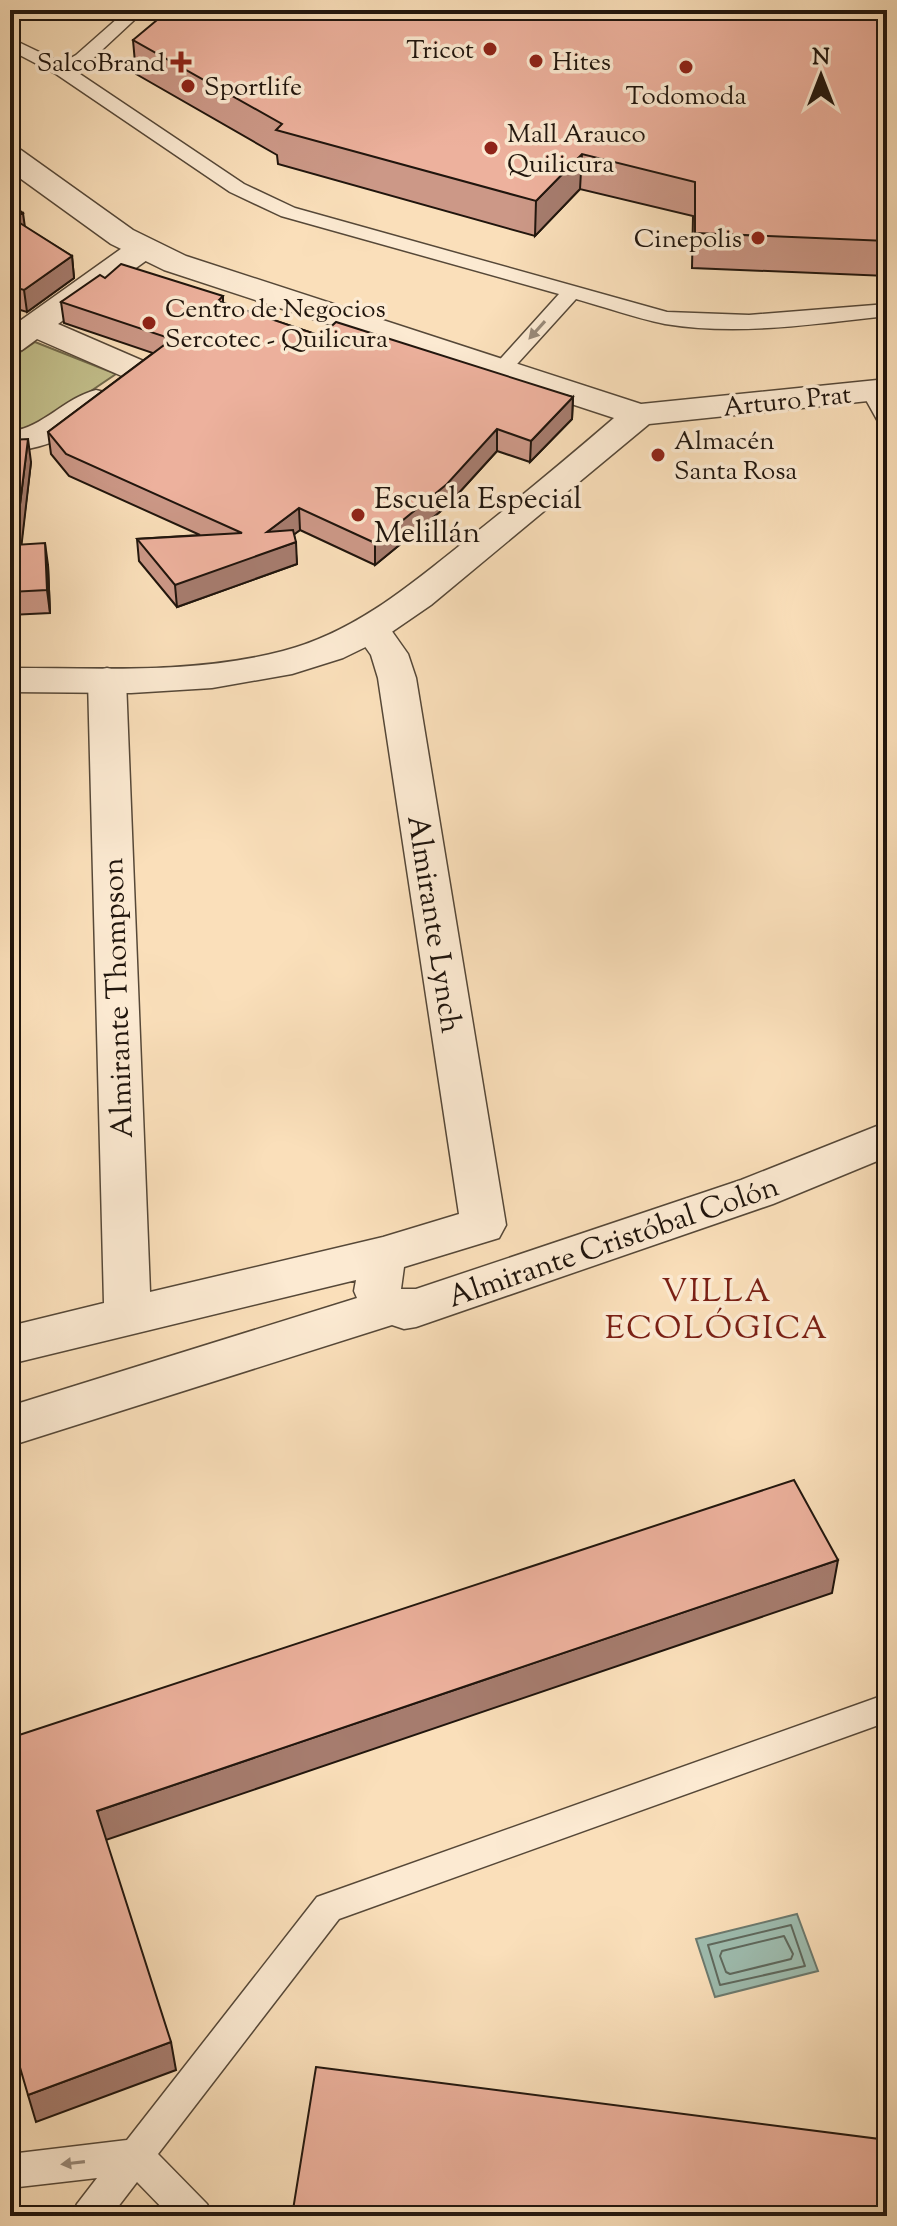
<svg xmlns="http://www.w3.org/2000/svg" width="897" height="2226" viewBox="0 0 897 2226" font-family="'Sorts Mill Goudy',serif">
<rect width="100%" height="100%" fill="#fadfba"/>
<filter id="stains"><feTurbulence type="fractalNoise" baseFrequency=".0025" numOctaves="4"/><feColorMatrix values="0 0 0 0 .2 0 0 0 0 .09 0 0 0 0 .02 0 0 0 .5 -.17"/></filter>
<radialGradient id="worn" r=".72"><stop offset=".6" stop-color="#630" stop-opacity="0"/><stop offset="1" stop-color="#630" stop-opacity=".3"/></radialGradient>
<!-- green -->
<path fill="#c3c08c" stroke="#726a4c" stroke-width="2" d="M35 342 116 374 36 428 10 429V359Z"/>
<!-- water -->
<path fill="#9ebdb0" stroke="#6c7a6f" stroke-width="2" d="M797 1914 818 1971 715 1997 696 1939Z"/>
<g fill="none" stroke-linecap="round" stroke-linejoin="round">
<!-- shore -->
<path stroke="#5f695e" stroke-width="2" d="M791 1925 805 1966 720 1985 708 1945Z
M784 1936 793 1954 791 1959 730 1974 726 1972 720 1956 722 1951Z"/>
<!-- service casing -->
<g stroke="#564838" stroke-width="3">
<path id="service" d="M13 10H32L10 26V13Z
M127 10H145L88 63 74 70 244 184 295 208 667 312 749 315 887 304V316C815 324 737 336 665 324 635 318 605 307 576 299L508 374H494L491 370 494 366 559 294 281 216 230 192 56 74 10 50V38L62 63 76 55Z
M871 385 878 387 887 402V427L880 425 861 391Z
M887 1694V1722L339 1919 158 2154 207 2204 213 2216H170L137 2182 111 2216H71L77 2204 97 2178 10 2188V2154L127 2140 317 1897Z"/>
</g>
<!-- minor casing -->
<g stroke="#564838" stroke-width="3">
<path id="minor" d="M143 238 154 241 159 248 154 255 58 324 148 363 153 370 148 377 136 380 124 377 37 339 22 350 10 353V328L132 241Z
M96 390 108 393 113 400C92 431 46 448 10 452V432C44 427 64 398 96 390Z
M371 616 384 620 408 654 416 678 506 1225 499 1238 404 1267 401 1289H416L741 1180 887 1122V1157L773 1204 416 1327 404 1329 392 1325 10 1446V1406L357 1298 354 1291 356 1280 10 1364V1326L104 1303 88 680 94 671 107 668 120 671 126 680 150 1292 383 1237 459 1214 378 678 371 655 352 628 358 620Z"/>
</g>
<!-- tertiary casing -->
<g stroke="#564838" stroke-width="3">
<path id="tertiary" d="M10 148 21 150 133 230 186 256 641 404 887 379V399L649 424 431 605 380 640 343 658 292 674 212 688 131 693 10 692V668C100 668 195 674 283 651 353 633 408 587 464 542 515 502 565 460 614 418L164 270 111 244 10 171Z"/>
</g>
<!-- service -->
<use href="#service" fill="#fcead2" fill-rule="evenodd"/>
<!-- minor -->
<use href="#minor" fill="#fcead2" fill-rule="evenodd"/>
<!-- tertiary -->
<use href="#tertiary" fill="#fcead2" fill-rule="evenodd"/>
</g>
<!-- wall -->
<path fill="#cc9887" stroke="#20150d" stroke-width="2" d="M887 10V276L692 268 693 216 580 189 535 236 278 164 277 155 136 74 133 40Z
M10 203 25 227 72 256 74 278 27 312 10 307Z
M105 278 223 296V303L321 336 573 397 572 419 530 462 497 451 447 506 375 565 300 530 294 534 297 564 177 607 139 561 137 539 200 535 69 476 51 454 48 432 153 353 64 323 61 302Z
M10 440 31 462 21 544 48 565 50 613 10 615Z"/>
<!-- shaded-wall -->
<path fill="#a67c6e" stroke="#20150d" stroke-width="2" d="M582 154 580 189 535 236 536 201Z
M23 213 26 235 12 218Z
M72 256 74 278 27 312 24 290Z
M573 397 572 419 530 462 531 441Z
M497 429V451L447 506 375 565V543Z
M28 439 31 462 19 567 15 545Z
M299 508 300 530 275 549 296 542 297 564 177 607 175 585 267 532Z
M45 543 48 565 50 613 47 590Z
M838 1560 832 1593 103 1841 97 1811Z
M171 2042 176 2070 36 2122 28 2095Z"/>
<!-- building -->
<path fill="#edb19d" stroke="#20150d" stroke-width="2" d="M169 10H887V241L695 233V182L582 154 536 201 276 130 282 124 133 40Z
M10 203 23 213 12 218 72 256 24 290 10 286Z
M121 264 223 296 218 301 321 336 336 322 573 397 531 441 497 429 447 484 375 543 299 508 267 532 293 530 296 542 175 585 137 539 242 533 66 454 48 432 172 339 61 302 100 275 105 278Z
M28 439 15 545 45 543 47 590 10 592V440Z
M794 1480 838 1560 97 1811 171 2042 28 2095 10 2033V1738Z
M316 2067 887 2140V2216H292Z"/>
<!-- one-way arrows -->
<defs><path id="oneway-solid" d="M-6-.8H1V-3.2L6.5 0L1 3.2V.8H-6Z" transform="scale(2)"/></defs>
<g fill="#998a79">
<use href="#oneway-solid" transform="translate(537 330) rotate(132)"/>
<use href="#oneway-solid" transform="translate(73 2163) rotate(173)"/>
</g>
<!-- markers -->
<g fill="#8f2418" stroke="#fcead2" stroke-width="3">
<circle cx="490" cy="49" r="8"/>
<circle cx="536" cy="61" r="8"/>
<path d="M177 50h8v8h8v8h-8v8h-8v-8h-8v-8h8z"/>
<circle cx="686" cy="67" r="8"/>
<circle cx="188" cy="86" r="8"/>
<circle cx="491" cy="148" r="8"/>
<circle cx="758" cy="238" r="8"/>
<circle cx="149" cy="323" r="8"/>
<circle cx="658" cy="455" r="8"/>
<circle cx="358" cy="515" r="8"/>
</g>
<g text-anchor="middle" stroke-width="7" stroke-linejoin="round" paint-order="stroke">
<!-- far-poi labels -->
<g font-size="26" fill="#20150d" stroke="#fcead2" text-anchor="start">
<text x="474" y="58" text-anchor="end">Tricot</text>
<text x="552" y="70">Hites</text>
<text x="165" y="71" text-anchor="end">SalcoBrand</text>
<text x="204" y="95">Sportlife</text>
<text x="686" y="104" text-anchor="middle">Todomoda</text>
<text x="507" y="142">Mall Arauco<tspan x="507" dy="30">Quilicura</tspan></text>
<text x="742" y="247" text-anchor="end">Cinepolis</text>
<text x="165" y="317">Centro de Negocios<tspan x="165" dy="30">Sercotec - Quilicura</tspan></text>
<text x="674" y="449">Almacén<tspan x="674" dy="30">Santa Rosa</tspan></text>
</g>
<!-- far-street labels -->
<g font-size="26" fill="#20150d" stroke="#fcead2">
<text transform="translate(787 400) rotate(-6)" y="9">Arturo Prat</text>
</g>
<!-- poi labels -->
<g font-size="30" fill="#20150d" stroke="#fcead2" text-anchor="start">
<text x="374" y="508">Escuela Especial<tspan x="374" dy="34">Melillán</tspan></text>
</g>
<!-- street labels -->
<g font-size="30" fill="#20150d" stroke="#fcead2">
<text transform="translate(435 924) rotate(81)" y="10">Almirante Lynch</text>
<text transform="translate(117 998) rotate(-92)" y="10">Almirante Thompson</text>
<text transform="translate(613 1241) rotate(-19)" y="10">Almirante Cristóbal Colón</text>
</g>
<!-- neighbourhood labels -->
<g font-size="32" letter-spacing="2" fill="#7a1f14" stroke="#fcead2">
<text x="717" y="1301">VILLA<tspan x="717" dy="37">ECOLÓGICA</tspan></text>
</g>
</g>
<!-- margin -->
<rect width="897" height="2226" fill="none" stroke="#fadfba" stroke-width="40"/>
<rect x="12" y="12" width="873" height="2202" fill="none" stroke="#20150d" stroke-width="4"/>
<rect x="20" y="20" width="857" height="2186" fill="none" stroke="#20150d" stroke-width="2"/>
<!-- north arrow -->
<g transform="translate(821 76)" stroke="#fcead2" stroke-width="6" paint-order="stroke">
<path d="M0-6L14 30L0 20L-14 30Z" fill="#20150d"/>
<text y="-12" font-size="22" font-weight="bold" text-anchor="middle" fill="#20150d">N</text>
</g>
<rect width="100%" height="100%" filter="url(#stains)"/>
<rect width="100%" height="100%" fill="url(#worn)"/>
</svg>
